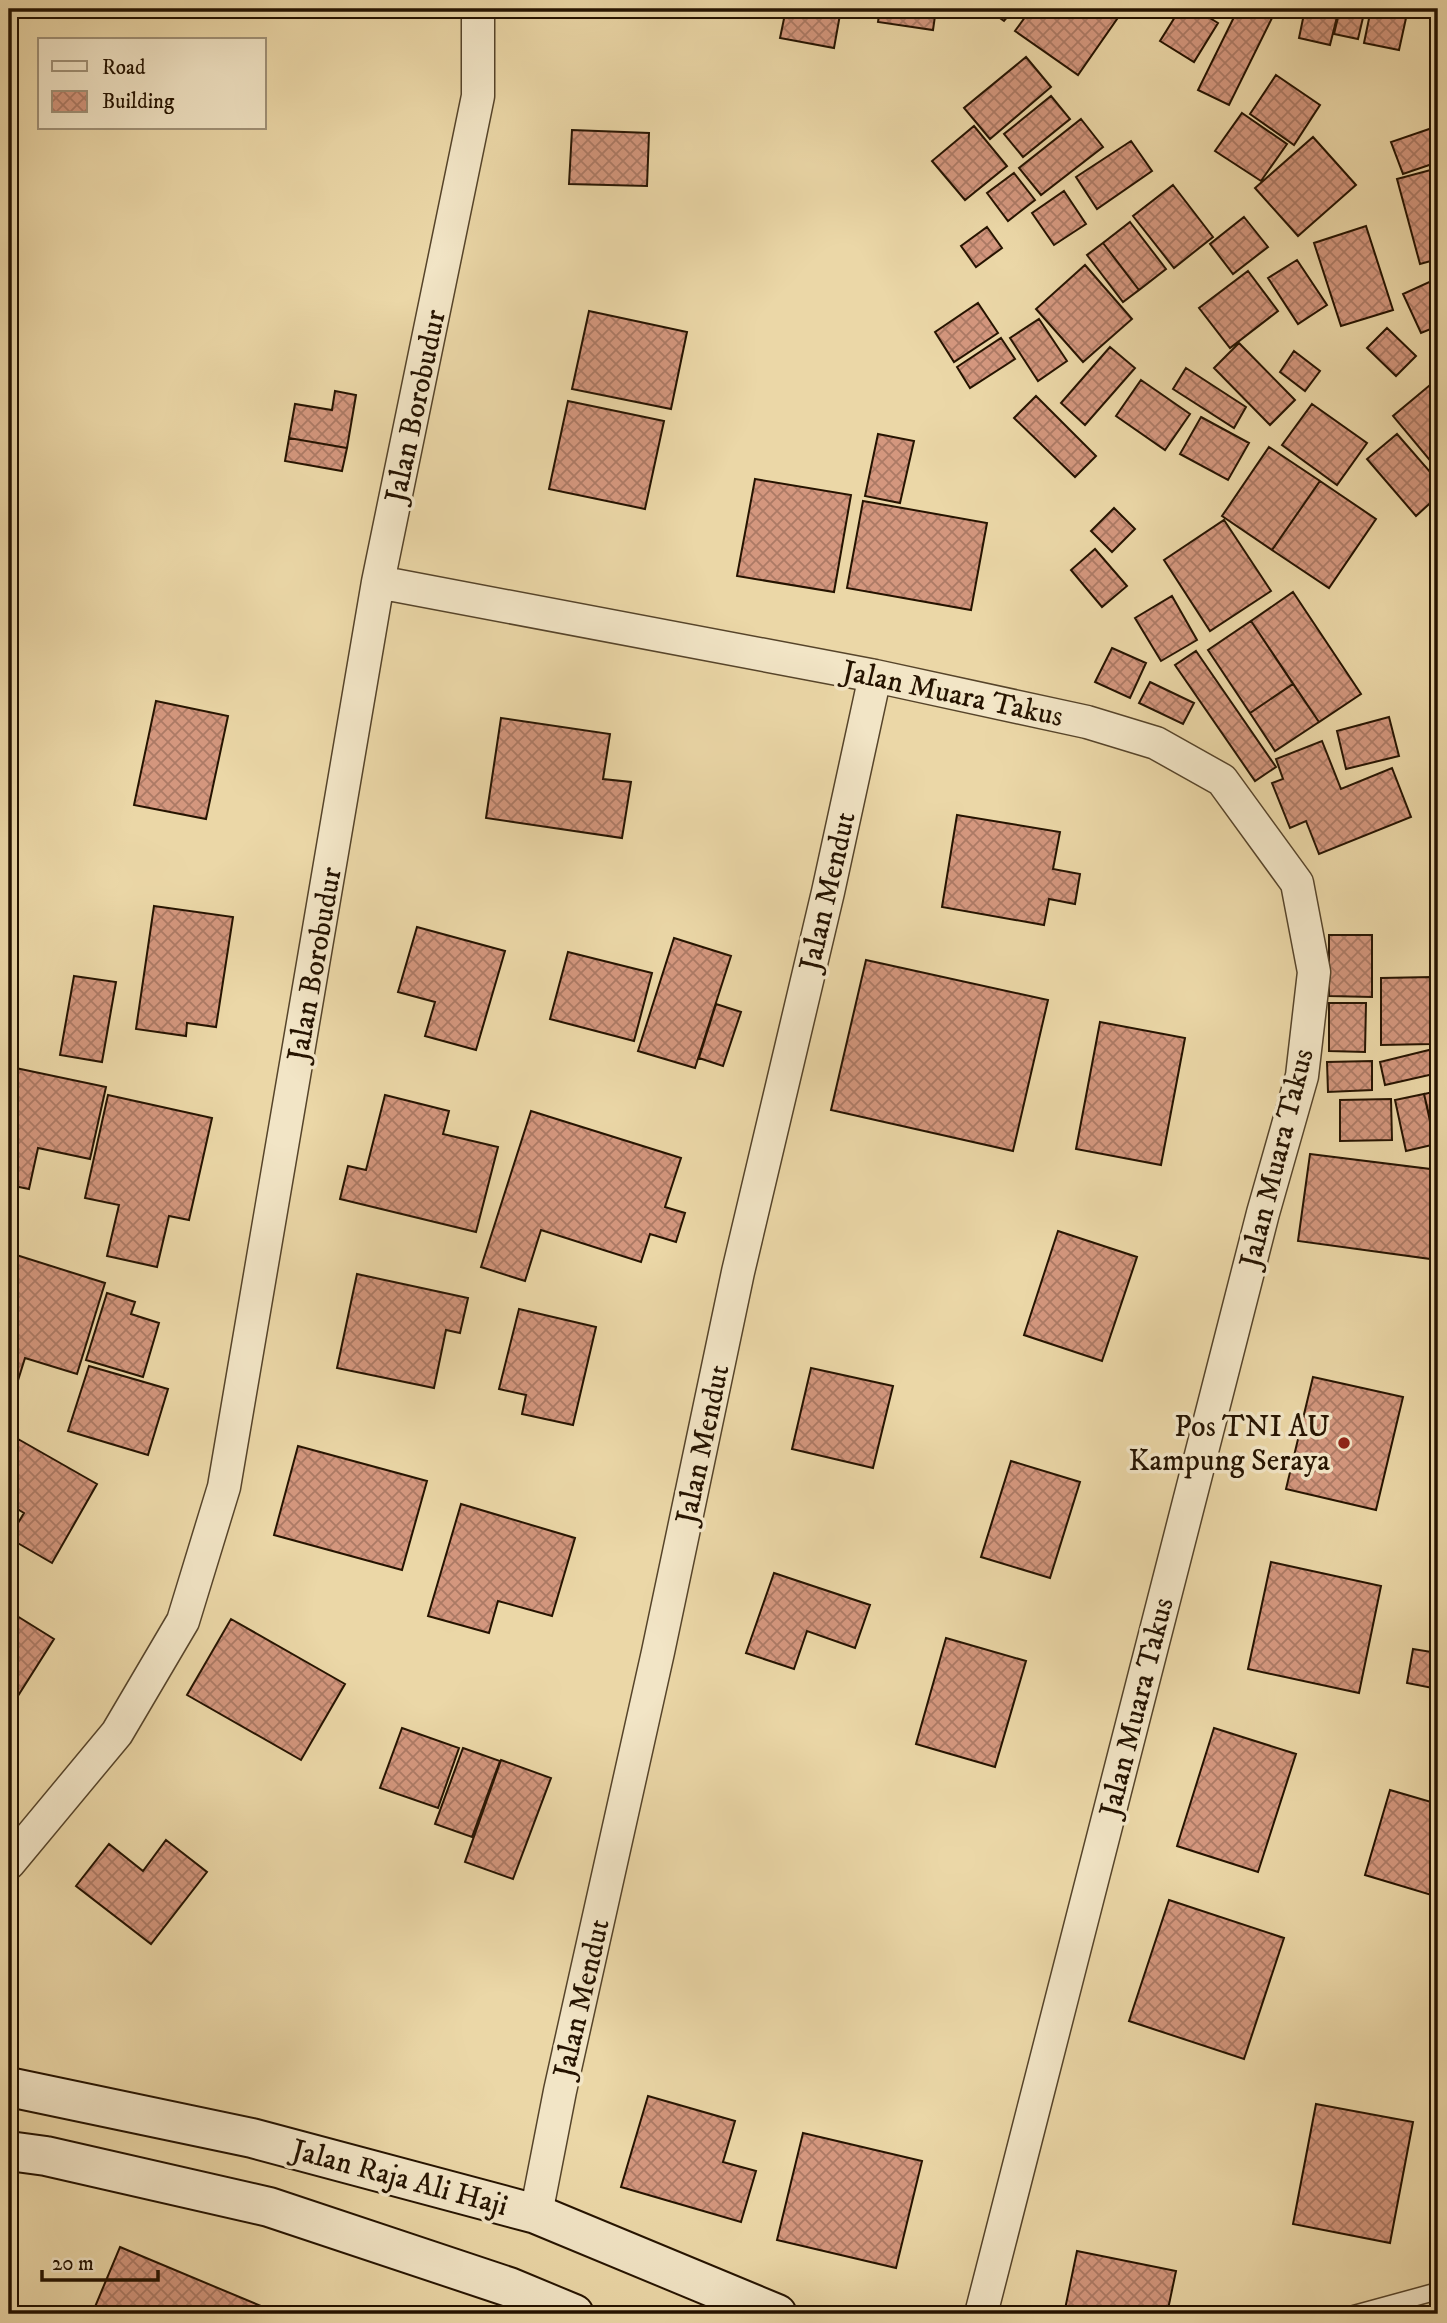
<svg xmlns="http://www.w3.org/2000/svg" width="1447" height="2323" viewBox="0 0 1447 2323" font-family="'IM FELL DW Pica',serif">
<defs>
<pattern id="building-cross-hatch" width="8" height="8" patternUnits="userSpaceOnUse" patternTransform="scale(1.75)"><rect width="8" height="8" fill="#d4977e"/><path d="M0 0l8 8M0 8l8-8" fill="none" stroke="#ac7a65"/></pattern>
</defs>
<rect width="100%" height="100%" fill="#ebd7a7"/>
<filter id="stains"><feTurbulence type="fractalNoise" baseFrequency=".00286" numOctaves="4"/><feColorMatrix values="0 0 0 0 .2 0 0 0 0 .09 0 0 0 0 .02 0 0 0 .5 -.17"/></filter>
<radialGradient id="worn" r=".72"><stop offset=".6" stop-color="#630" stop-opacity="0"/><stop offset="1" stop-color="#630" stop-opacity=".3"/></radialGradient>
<!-- building -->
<path fill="url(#building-cross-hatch)" stroke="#251300" stroke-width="2" d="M786 9H841L834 48 780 38Z
M880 9H936L933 30 878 22Z
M987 9H1014L1004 21Z
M1031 9H1124L1078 75 1015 31Z
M1180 9H1195L1218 23 1194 62 1160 41Z
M1238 9H1257L1273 16 1229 105 1198 90Z
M1305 9H1339L1330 45 1299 38Z
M1340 9H1365L1358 39 1334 34Z
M1371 9H1408L1399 50 1364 43Z
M1026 57 1051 87 990 139 964 108Z
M1276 75 1320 105 1294 145 1250 114Z
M1051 96 1070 119 1023 157 1004 134Z
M1242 113 1287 144 1261 181 1215 151Z
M1081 119 1103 147 1041 195 1019 168Z
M974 126 1007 166 965 200 932 161Z
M1438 126V162L1403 174 1391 142Z
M572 130 649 133 647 186 569 184Z
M1313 137 1356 185 1298 236 1255 188Z
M1131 141 1152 171 1097 209 1076 177Z
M1438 168V259L1420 264 1397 179Z
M1014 173 1035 200 1008 221 987 193Z
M1173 185 1213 237 1174 268 1133 216Z
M1064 191 1086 224 1054 245 1032 213Z
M1244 217 1268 247 1233 274 1210 244Z
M1130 222 1166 269 1139 290 1103 243Z
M1366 226 1393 310 1341 326 1314 243Z
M987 227 1002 248 976 267 961 246Z
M1103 243 1139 290 1123 302 1087 255Z
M1297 260 1327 305 1298 324 1268 278Z
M1085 265 1132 319 1083 362 1036 309Z
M1248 271 1278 311 1230 348 1199 308Z
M1438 278V326L1421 333 1403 294Z
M978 303 998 333 954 362 935 332Z
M589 311 687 332 671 409 572 389Z
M1039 319 1067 361 1038 381 1010 338Z
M1387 328 1416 356 1396 376 1367 348Z
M1001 338 1015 359 970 388 957 367Z
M1239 343 1295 400 1270 425 1214 368Z
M1110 347 1135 368 1085 425 1061 403Z
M1294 351 1320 371 1305 391 1280 372Z
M1186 368 1246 407 1234 428 1173 389Z
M1141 380 1190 414 1165 450 1116 416Z
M1436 380 1438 382V470L1393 416Z
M335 391 356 395 347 448 289 438 295 404 332 410Z
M1036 396 1096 456 1075 477 1014 418Z
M568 401 664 421 645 509 549 489Z
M1312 404 1367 443 1337 485 1282 445Z
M1201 417 1249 443 1228 480 1180 454Z
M878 434 914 441 900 503 865 496Z
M1397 434 1438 481V496L1416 516 1367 459Z
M289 438 347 448 342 471 285 461Z
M1269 447 1320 481 1272 550 1222 516Z
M755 479 851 495 834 592 737 576Z
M1320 481 1376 519 1329 588 1272 550Z
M863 501 987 523 971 610 847 588Z
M1114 508 1135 529 1112 552 1091 531Z
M1224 520 1271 591 1210 631 1164 560Z
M1095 549 1127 586 1102 607 1071 570Z
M1293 592 1361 694 1319 722 1251 621Z
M1172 596 1197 640 1161 661 1135 618Z
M1251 621 1293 684 1250 713 1208 650Z
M1112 648 1146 663 1130 698 1095 682Z
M1196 651 1276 767 1255 781 1175 665Z
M1150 682 1194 703 1183 724 1139 703Z
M1293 684 1319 722 1275 751 1250 713Z
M156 701 228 716 206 819 134 805Z
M1389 717 1399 756 1346 769 1337 731Z
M501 718 610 734 603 779 631 782 622 838 486 818Z
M1322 741 1341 789 1392 768 1411 817 1319 854 1306 821 1290 828 1272 783 1283 779 1276 759Z
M957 815 1060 832 1053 869 1080 874 1075 904 1049 899 1044 925 942 907Z
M154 906 233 917 216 1027 187 1023 186 1036 136 1029Z
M417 927 505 951 476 1050 425 1036 435 1002 398 992Z
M1329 935H1372V997L1329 996Z
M674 938 731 956 695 1068 638 1051Z
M568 952 652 973 634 1041 550 1019Z
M866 960 1048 1000 1013 1151 831 1110Z
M74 976 116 982 102 1062 60 1055Z
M1431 977V1044L1381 1045V978Z
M1329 1003H1366L1365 1052 1329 1051Z
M716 1004 741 1012 723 1066 699 1058Z
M1100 1022 1185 1038 1161 1165 1076 1149Z
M1433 1049 1438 1073 1385 1085 1380 1062Z
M1372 1061V1090L1328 1092 1327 1062Z
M11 1067 106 1087 90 1159 38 1148 29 1189 9 1185Z
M1438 1091V1157L1424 1094Z
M1424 1094 1436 1144 1406 1151 1395 1100Z
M108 1095 212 1118 189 1220 169 1216 157 1267 107 1256 119 1205 85 1198Z
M385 1095 449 1111 443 1134 498 1147 476 1232 340 1199 348 1166 366 1170Z
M1391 1099 1392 1140 1340 1141V1100Z
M531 1111 681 1158 665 1207 685 1213 676 1242 650 1234 641 1262 541 1230 525 1281 481 1267Z
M1310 1154 1438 1170V1260L1298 1241Z
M1058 1231 1137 1257 1102 1361 1024 1335Z
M10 1253 105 1283 77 1374 25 1358 15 1390 9 1388Z
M357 1274 468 1298 460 1333 446 1330 434 1388 337 1368Z
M107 1293 135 1302 131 1314 159 1323 143 1377 86 1360Z
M519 1309 596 1327 573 1425 522 1414 526 1395 499 1389Z
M89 1366 168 1389 148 1455 68 1431Z
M811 1368 893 1386 873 1468 792 1449Z
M1313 1377 1403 1397 1376 1510 1286 1489Z
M18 1439 97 1484 52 1563 9 1538 24 1513 9 1504V1455Z
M298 1446 427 1481 402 1570 274 1535Z
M1011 1461 1080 1482 1050 1578 981 1557Z
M461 1504 575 1538 552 1616 498 1601 489 1633 428 1616Z
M1271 1562 1381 1586 1359 1693 1248 1669Z
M774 1573 870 1605 855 1648 807 1631 794 1669 746 1653Z
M9 1611 54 1639 9 1710Z
M231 1619 345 1684 301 1760 187 1695Z
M946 1638 1026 1661 995 1767 916 1744Z
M1413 1649 1438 1653V1689L1407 1683Z
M402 1728 459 1748 438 1808 380 1788Z
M1214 1728 1296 1754 1258 1872 1177 1846Z
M463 1748 500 1761 472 1837 435 1824Z
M501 1760 551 1778 513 1879 465 1862Z
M1390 1790 1438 1804V1897L1365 1875Z
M166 1840 207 1872 151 1944 76 1886 109 1844 143 1871Z
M1169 1900 1284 1938 1244 2059 1129 2021Z
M648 2096 735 2121 723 2162 756 2171 741 2222 621 2187Z
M1316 2104 1413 2122 1390 2243 1293 2224Z
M803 2133 922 2161 896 2268 777 2240Z
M120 2247 280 2314H92Z
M1077 2251 1176 2271 1167 2314H1064Z"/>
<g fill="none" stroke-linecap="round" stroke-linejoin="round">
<!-- lane casing -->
<g stroke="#56442a" stroke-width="19">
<path id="lane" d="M1354 2314 1438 2291"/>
</g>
<!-- street casing -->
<g stroke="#56442a" stroke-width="35">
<path id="street" d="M378 582 875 676 1087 722 1156 743 1222 780 1297 883 1314 972 1302 1076 1263 1213 981 2314
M9 1863 117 1733 183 1621 224 1487 378 582 478 96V9
M536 2214 560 2091 658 1652 738 1272 828 892 875 676"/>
</g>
<!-- secondary casing -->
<g stroke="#251300" stroke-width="42">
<path id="secondary" d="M9 2087 252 2138 536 2214 777 2314
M9 2151 46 2156 269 2207 509 2287 574 2314"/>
</g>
<!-- lane -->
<use href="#lane" stroke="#f2e5c6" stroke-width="16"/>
<!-- street -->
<use href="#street" stroke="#f2e5c6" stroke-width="32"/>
<!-- secondary -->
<use href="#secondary" stroke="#f2e5c6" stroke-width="38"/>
</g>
<!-- markers -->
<circle fill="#8f2418" stroke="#f2e5c6" stroke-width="2.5" cx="1344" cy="1443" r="7"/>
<g text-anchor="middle" stroke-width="7" stroke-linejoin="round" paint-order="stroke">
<!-- street labels -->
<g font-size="30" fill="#251300" stroke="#f2e5c6">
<text transform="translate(415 406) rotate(-78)" y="10">Jalan Borobudur</text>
<text transform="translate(953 693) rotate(12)" y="10">Jalan Muara Takus</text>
<text transform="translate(827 891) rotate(-77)" y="10">Jalan Mendut</text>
<text transform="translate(314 964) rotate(-80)" y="10">Jalan Borobudur</text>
<text transform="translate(1276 1158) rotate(-76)" y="10">Jalan Muara Takus</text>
<text transform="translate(702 1444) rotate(-78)" y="10">Jalan Mendut</text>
<text transform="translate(1136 1707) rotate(-76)" y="10">Jalan Muara Takus</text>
<text transform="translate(581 1998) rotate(-77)" y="10">Jalan Mendut</text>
<text transform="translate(400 2177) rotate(15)" y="10">Jalan Raja Ali Haji</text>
</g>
<!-- poi labels -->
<g font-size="30" fill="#251300" stroke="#f2e5c6" text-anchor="end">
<text x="1330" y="1436">Pos TNI AU<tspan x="1330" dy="34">Kampung Seraya</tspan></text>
</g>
</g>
<!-- margin -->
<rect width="1447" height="2323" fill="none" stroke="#ebd7a7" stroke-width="35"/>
<rect x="10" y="10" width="1426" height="2302" fill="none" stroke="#251300" stroke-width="3.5"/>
<rect x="18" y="18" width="1412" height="2288" fill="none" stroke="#251300" stroke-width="2"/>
<!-- legend -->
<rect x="38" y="38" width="228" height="91" fill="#f2e5c6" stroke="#a09177" stroke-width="2"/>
<rect x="52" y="61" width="35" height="10" fill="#f2e5c6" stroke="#a09177" stroke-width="2"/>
<text x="102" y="74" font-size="21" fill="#251300">Road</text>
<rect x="52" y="91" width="35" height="21" fill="url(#building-cross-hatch)" stroke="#a09177" stroke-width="2"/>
<text x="102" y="108" font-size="21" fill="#251300">Building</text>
<!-- scale -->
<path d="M42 2270v10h116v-10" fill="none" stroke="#251300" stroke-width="3.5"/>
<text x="52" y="2270" font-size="21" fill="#251300" stroke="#f2e5c6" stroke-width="5" paint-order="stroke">20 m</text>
<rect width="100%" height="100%" filter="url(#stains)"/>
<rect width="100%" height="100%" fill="url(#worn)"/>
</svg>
